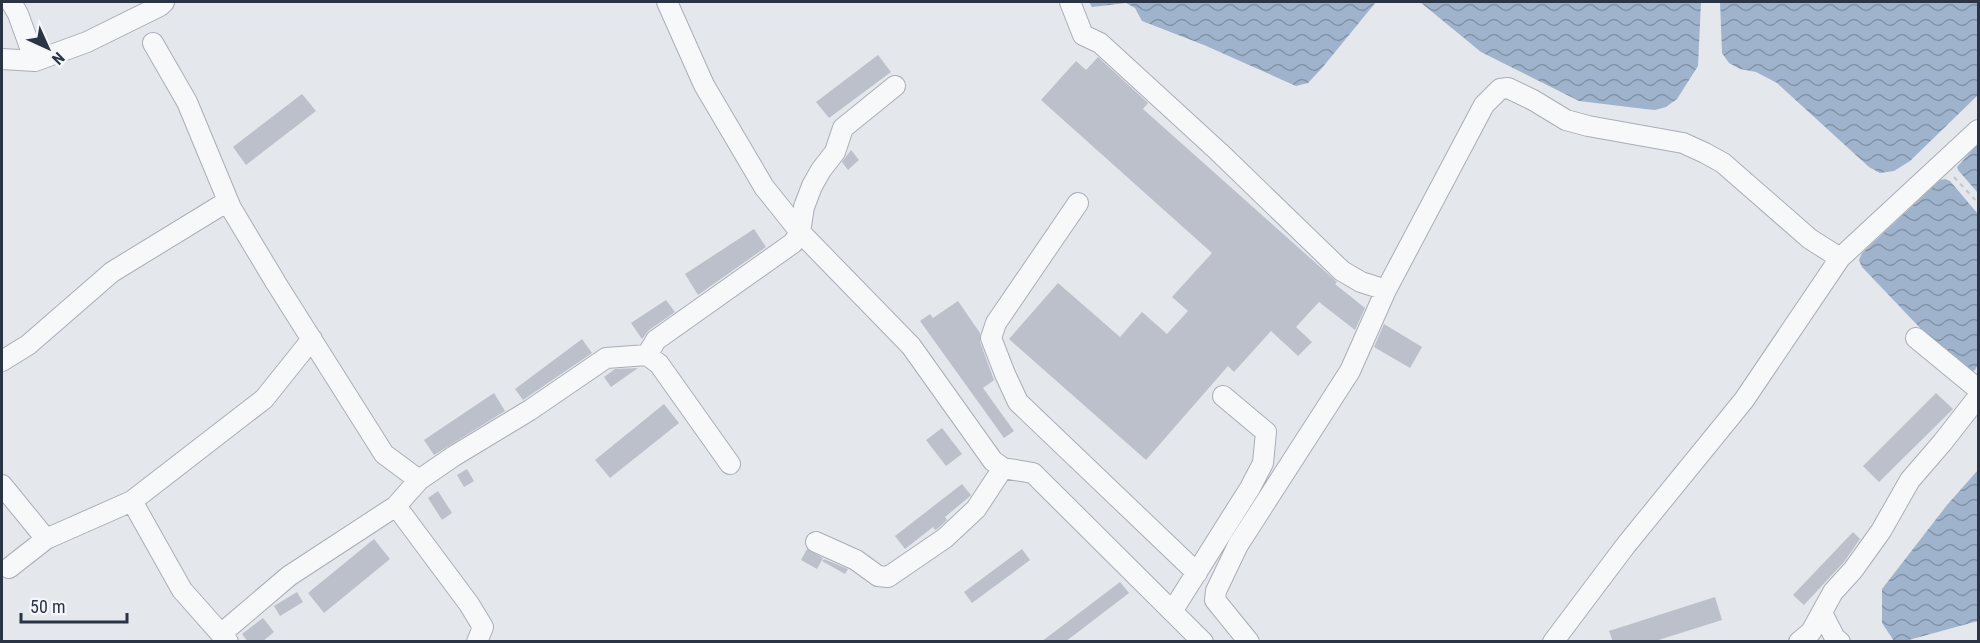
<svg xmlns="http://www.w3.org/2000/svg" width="1980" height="643" viewBox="0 0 1980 643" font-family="'Roboto Condensed',sans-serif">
<defs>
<pattern id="water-waves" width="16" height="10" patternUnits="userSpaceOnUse" patternTransform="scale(1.5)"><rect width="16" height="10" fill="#9fb4cc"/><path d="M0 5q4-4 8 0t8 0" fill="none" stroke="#8293a7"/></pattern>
</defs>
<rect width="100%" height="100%" fill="#e4e7ec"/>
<!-- water -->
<path fill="url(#water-waves)" d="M1089 2H1376L1322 68 1308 83 1296 86 1204 45 1142 21 1135 8 1126 3 1092 7Z
M1420 2H1701L1698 66 1677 99 1666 107 1655 110 1645 109 1579 101 1481 52Z
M1720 2H1978V95L1910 161 1894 171 1880 173 1869 167 1777 83 1756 72 1740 69 1729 63 1722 53Z
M1978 144V193L1958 170 1957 167Z
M1945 179 1950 181 1978 214V364L1975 370 1968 375 1962 372 1862 267 1859 260 1862 253 1940 180Z
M1978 470V621L1905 641H1894L1882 623V589L1947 505Z"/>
<!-- building -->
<path fill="#bbc0ca" d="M878 55 891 72 829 118 816 102Z
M1098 57 1148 103 1143 109 1337 282 1335 284 1365 308 1355 330 1319 302 1296 327 1312 342 1298 356 1271 331 1234 372 1228 366 1146 460 1009 339 1058 283 1120 337 1142 312 1167 334 1188 311 1172 297 1212 253 1041 100 1076 61 1086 70Z
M302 94 316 111 246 165 233 147Z
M851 150 859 160 848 170 842 162Z
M754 229 766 247 698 295 685 274Z
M666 300 675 312 649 330 642 339 631 323Z
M958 301 980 333V342L994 380 983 388 1014 431 1004 438 920 321 930 314 933 318Z
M1384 324 1422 347 1410 368 1374 347Z
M582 339 592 353 523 400 515 389Z
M638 368 611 387 604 377 615 369Z
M494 393 505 411 434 455 424 440Z
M1936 393 1953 409 1879 482 1863 466Z
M664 404 679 423 610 478 595 460Z
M942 428 962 454 946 466 926 440Z
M467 469 474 481 464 487 457 475Z
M962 484 971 495 969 497 945 517 947 520 937 529 935 530 933 527 905 549 895 536Z
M438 491 452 513 442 520 428 498Z
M1853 532 1860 539 1844 562 1804 605 1793 595Z
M374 539 390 559 324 613 308 593Z
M807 549 823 558 817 569 801 560Z
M1022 549 1030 560 972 603 964 592Z
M824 559 848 569 845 574 822 561Z
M1120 582 1129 593 1065 642H1041Z
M297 592 303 602 280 616 274 606Z
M1715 597 1722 620 1652 642H1613L1609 631Z
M263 618 274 632 262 642H248L242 634Z"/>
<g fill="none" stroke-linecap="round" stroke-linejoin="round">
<!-- minor casing -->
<g stroke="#a9aeb7" stroke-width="22">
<path id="minor" d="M11 2 18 14 35 61
M667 2 704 85 764 187 800 232 911 346 993 461 1003 468 1033 473 1203 642
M1070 2 1083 35 1100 43 1219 152 1342 271 1361 282 1386 290
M153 43 187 102 231 208 276 283 384 454 419 480
M2 59 35 61 87 42 160 6 164 2
M1078 203 996 323 991 338 1005 374 1018 402 1197 573
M1840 258 1978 130
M1916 338 1978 389
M2 361 28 345 112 272 228 201
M730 464 659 364 647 355 656 340 793 243 800 232 804 207 812 186 821 170 835 152 843 128 895 86
M2 485 46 539
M132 501 182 590 228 642
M396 506 469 604 483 627 477 642
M816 542 856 560 878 576 888 577 945 538 976 509 1003 468
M9 568 46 539 132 501 264 399 312 339
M1173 610 1250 488 1263 463 1266 432 1223 396
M1822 613 1835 638 1840 642
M222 633 289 576 396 506 419 480 454 456 530 410 606 358 647 355
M1249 642 1215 600 1216 591 1238 545 1350 371 1386 290 1484 105 1500 89 1508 88 1533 100 1566 120 1588 126 1683 143 1705 153 1723 163 1810 239 1840 258 1744 400 1626 545 1553 642
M1799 642 1811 632 1833 592 1853 570 1881 531 1910 480 1942 443 1978 397"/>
</g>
<!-- path -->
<path stroke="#c2c5cb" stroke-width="2" stroke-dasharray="4.5 4.5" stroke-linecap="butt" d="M1954 177 1978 203"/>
<!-- minor -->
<use href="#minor" stroke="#f7f8fa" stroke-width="20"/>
</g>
<!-- border -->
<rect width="1980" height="643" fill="none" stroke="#2b3445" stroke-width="6"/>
<!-- north arrow -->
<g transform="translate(48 48) rotate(135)" stroke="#f4f6f9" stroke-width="4.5" paint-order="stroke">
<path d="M0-4.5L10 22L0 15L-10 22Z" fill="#2b3445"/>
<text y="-9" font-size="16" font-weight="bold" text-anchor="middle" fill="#2b3445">N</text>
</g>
<!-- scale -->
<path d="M21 613v9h106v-9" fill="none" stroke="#2b3445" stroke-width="3"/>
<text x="30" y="613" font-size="18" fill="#2b3445" stroke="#f4f6f9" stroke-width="4.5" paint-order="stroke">50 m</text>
</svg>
